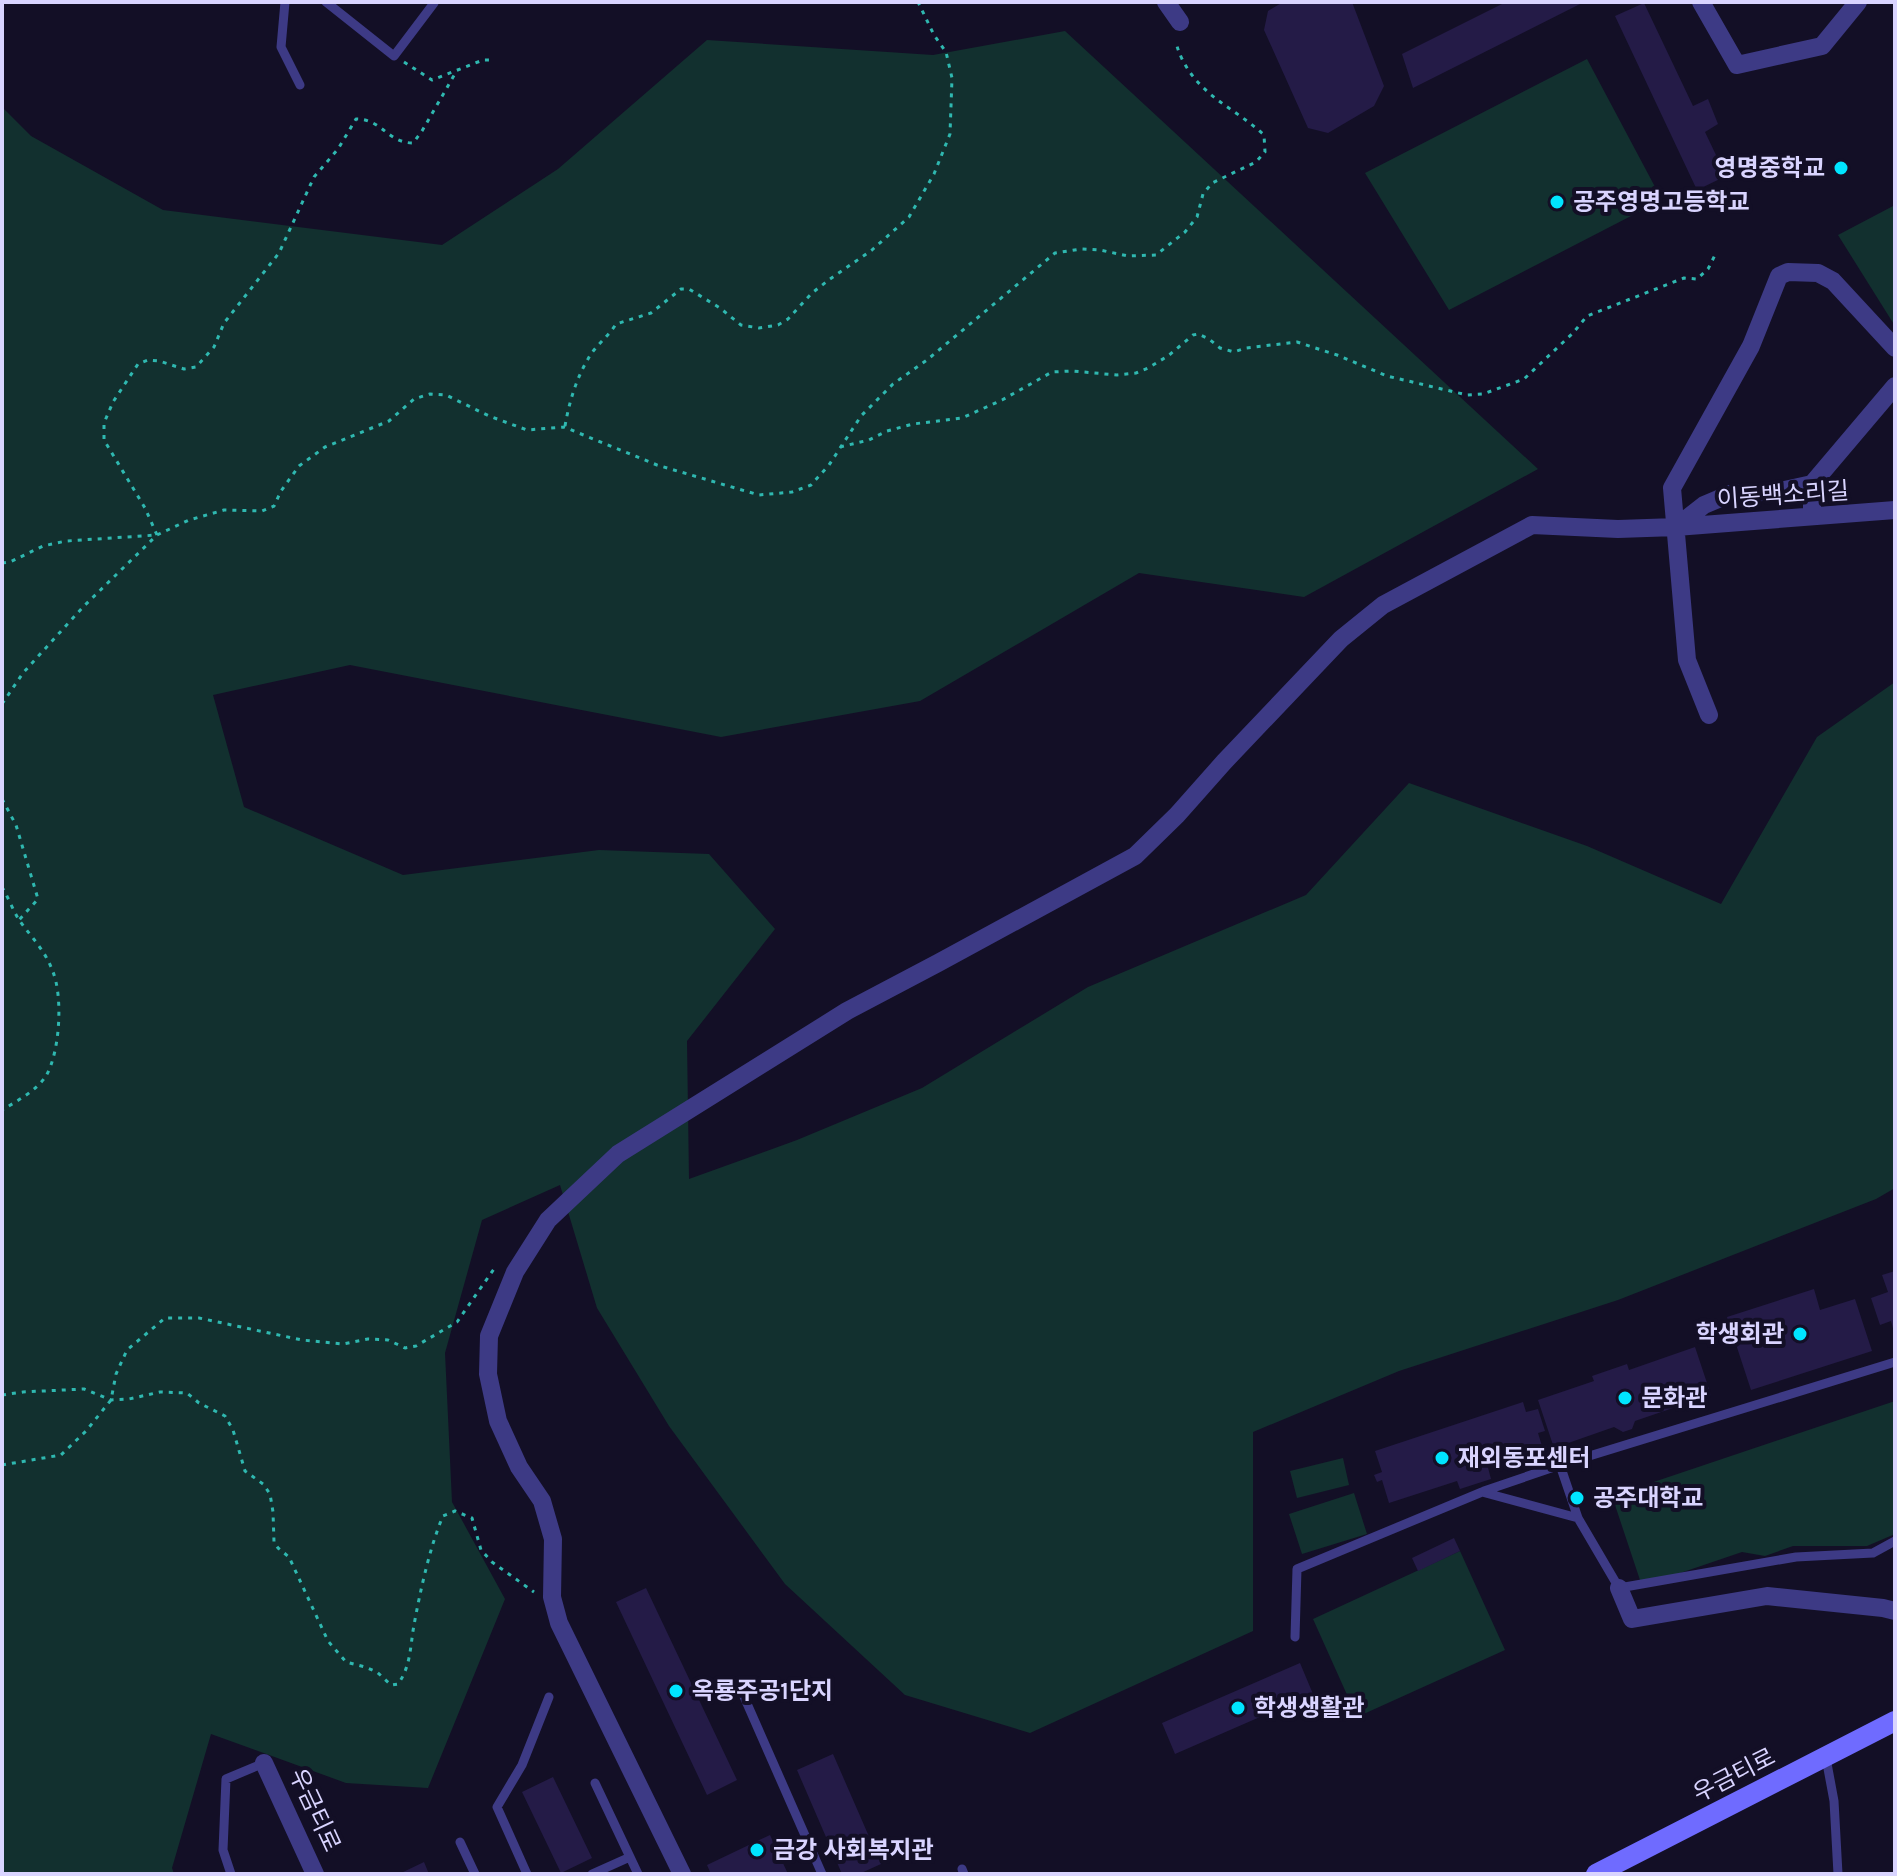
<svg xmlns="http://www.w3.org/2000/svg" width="1897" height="1876" viewBox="0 0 1897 1876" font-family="Karla,'Noto Sans KR',sans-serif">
<rect width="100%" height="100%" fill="#130f26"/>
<!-- green -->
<path fill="#12302f" d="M1065 31 1538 469 1304 597 1139 573 920 701 721 737 350 665 213 695 244 807 403 875 599 850 709 854 775 929 687 1041 689 1179 797 1140 922 1088 1088 987 1306 895 1409 783 1587 846 1721 904 1817 737 1895 682V1188L1876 1199 1618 1300 1399 1371 1253 1432V1631L1030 1733 905 1695 785 1584 669 1426 597 1308 560 1185 482 1220 445 1353 452 1502 505 1599 428 1788 346 1783 211 1734 172 1868 174 1874H2V107L31 136 163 210 442 245 558 169 707 40 933 55Z
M1587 59 1662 200 1449 310 1365 173Z
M1895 205V326L1838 235Z
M1895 1401V1534L1867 1546H1793L1765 1556 1742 1552 1642 1586 1612 1496Z
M1343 1458 1349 1485 1297 1498 1290 1471Z
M1354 1493 1367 1534 1302 1554 1289 1514Z
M1460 1551 1505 1650 1357 1717 1313 1619Z"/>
<!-- building -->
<path fill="#241b47" d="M1283 2H1352L1384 86 1374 106 1328 133 1308 128 1264 30 1268 11Z
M1506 2H1584L1413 88 1402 54Z
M1644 3 1693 106 1708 99 1718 124 1705 132 1726 176 1697 190 1615 16Z
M1895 1271V1332H1894L1891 1321 1880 1325 1871 1298 1888 1292 1882 1275Z
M1814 1289 1820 1310 1855 1299 1872 1351 1751 1390 1727 1317Z
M1695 1347 1711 1395 1635 1421 1632 1429 1623 1432 1614 1427 1554 1448 1538 1400 1594 1381 1592 1376 1627 1364 1629 1370Z
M1523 1402 1526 1412 1538 1409 1545 1431 1538 1433 1542 1446 1487 1464 1491 1479 1460 1489 1457 1481 1389 1503 1382 1480 1377 1482 1374 1475 1382 1472 1375 1451Z
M1454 1538 1460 1551 1418 1571 1412 1558Z
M646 1588 737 1780 707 1795 616 1602Z
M1300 1663 1313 1694 1175 1754 1162 1723Z
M833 1754 881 1864 859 1874H842L797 1770Z
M553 1777 592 1858 561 1873 522 1792Z
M770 1835 788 1874H711L707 1865Z
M424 1862 429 1874H399Z"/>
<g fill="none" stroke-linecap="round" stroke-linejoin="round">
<!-- path -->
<path stroke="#2fb8b0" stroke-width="3" stroke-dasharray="4 6" stroke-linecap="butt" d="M404 62 432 80 483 60H493
M565 426C569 403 576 379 588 359 595 346 608 337 616 324L651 313 681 289H689L720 308 741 325 759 328 778 325 788 319 812 293 830 279 872 250 909 217 934 174 950 134 952 78 946 52 934 35 918 2
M840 447 869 440 887 431 913 424 962 418 1002 400 1052 372 1072 371 1117 375 1136 373 1148 368 1168 356 1193 335 1198 334 1209 339 1220 348 1234 352 1246 348 1297 342 1337 355 1387 376 1467 395 1483 394 1524 379 1573 333 1587 316 1684 278 1697 279 1708 269 1715 255
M157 535 145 508 104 440V423L113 402 138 364 148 360 159 361 184 369 196 367 214 347 224 323 279 253 314 177 338 149 356 119C382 119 388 143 413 143L422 131 456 72
M2 563 10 562 43 546 66 541 157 535
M2 704 23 673 83 607 157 535 189 520 224 510 262 511 274 506 281 491 299 466 325 447 389 421 414 399 430 394 446 395 489 416 527 430 564 427 657 465 759 495 792 492 811 485 829 465 861 416 893 384 927 360 1055 253 1081 249 1100 250 1128 256 1156 255 1185 232 1197 217 1203 194 1212 183 1256 162 1265 152 1264 135C1235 108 1201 97 1182 59 1179 52 1177 48 1176 41
M2 799 16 825 38 899 19 920
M2 887C8 897 13 910 19 920 32 938 45 950 53 972 63 997 60 1052 46 1076 36 1091 17 1101 2 1110
M2 1395 23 1392 84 1389 111 1400 129 1399 160 1392 187 1393 199 1403 225 1416 233 1430 245 1471 263 1484 270 1494 273 1512 274 1542 278 1548 289 1557 328 1641 346 1662 365 1667 377 1672 391 1685 398 1684C411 1666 410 1647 414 1625 420 1592 430 1546 443 1516L455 1511 472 1518 481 1550 492 1562 534 1592
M2 1465 61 1455 86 1431 111 1400 116 1374 127 1350 165 1318H199L302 1340 343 1344 368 1339 388 1340 405 1348 416 1346 457 1322 496 1266"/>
<!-- lane -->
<path stroke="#3d3a85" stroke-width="9" d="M285 2 281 47 300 85
M326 2 394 56 434 3
M1560 1465 1895 1362
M1484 1491 1560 1465 1578 1518
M1295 1637 1297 1569 1482 1492 1578 1518 1619 1588 1796 1557 1873 1553 1895 1541
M738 1683 822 1874
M1826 1758 1834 1801 1838 1874
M595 1783 638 1874
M460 1842 475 1874
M962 1869 964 1874
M231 1874 223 1850 226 1779 264 1763
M527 1874 497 1807 522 1765 549 1697
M592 1874 630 1857"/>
<!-- street -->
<path stroke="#3d3a85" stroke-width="18" d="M1166 2 1180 22
M1701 2 1737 65 1822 46 1858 2
M1812 516V484L1895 386
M1676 527 1704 505 1730 494 1780 491 1812 484
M1709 715 1687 660 1672 488 1751 346 1779 276 1788 272 1818 273 1833 281 1895 348
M1619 1588 1632 1619 1767 1596 1883 1608 1895 1611
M264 1763 315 1874
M682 1874 559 1623 552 1597 553 1539 542 1501 519 1467 498 1421 488 1374 489 1336 515 1272 548 1220 618 1154 847 1011 938 963 1135 856 1177 815 1224 762 1341 639 1383 605 1532 525 1618 529 1676 527 1895 510"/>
<!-- secondary -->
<path stroke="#6f6bff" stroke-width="20" d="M1596 1874 1895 1721"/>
</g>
<!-- markers -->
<g fill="#00e5ff" stroke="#130f26" stroke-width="3">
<circle cx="1841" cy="168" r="8"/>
<circle cx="1557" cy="202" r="8"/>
<circle cx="1800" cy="1334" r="8"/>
<circle cx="1625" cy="1398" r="8"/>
<circle cx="1442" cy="1458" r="8"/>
<circle cx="1577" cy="1498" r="8"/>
<circle cx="676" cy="1691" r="8"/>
<circle cx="1238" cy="1708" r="8"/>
<circle cx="757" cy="1850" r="8"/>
</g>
<g text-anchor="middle" stroke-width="8" stroke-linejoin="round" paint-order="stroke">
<!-- poi labels -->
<g font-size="24" font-weight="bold" fill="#d9d4ff" stroke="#130f26" text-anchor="start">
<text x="1825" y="176" text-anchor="end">영명중학교</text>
<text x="1573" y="210">공주영명고등학교</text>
<text x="1784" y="1342" text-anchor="end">학생회관</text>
<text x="1641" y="1406">문화관</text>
<text x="1458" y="1466">재외동포센터</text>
<text x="1593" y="1506">공주대학교</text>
<text x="692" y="1699">옥룡주공1단지</text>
<text x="1254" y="1716">학생생활관</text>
<text x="773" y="1858">금강 사회복지관</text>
</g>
<!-- street labels -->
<g font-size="24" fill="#d9d4ff" stroke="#130f26">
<text transform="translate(1783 495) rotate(-4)" y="8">이동백소리길</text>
<text transform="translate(1734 1775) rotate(-27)" y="8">우금티로</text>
<text transform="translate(315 1810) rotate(65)" y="8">우금티로</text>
</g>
</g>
<!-- border -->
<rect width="1897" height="1876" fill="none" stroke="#d9d4ff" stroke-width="8"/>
</svg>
